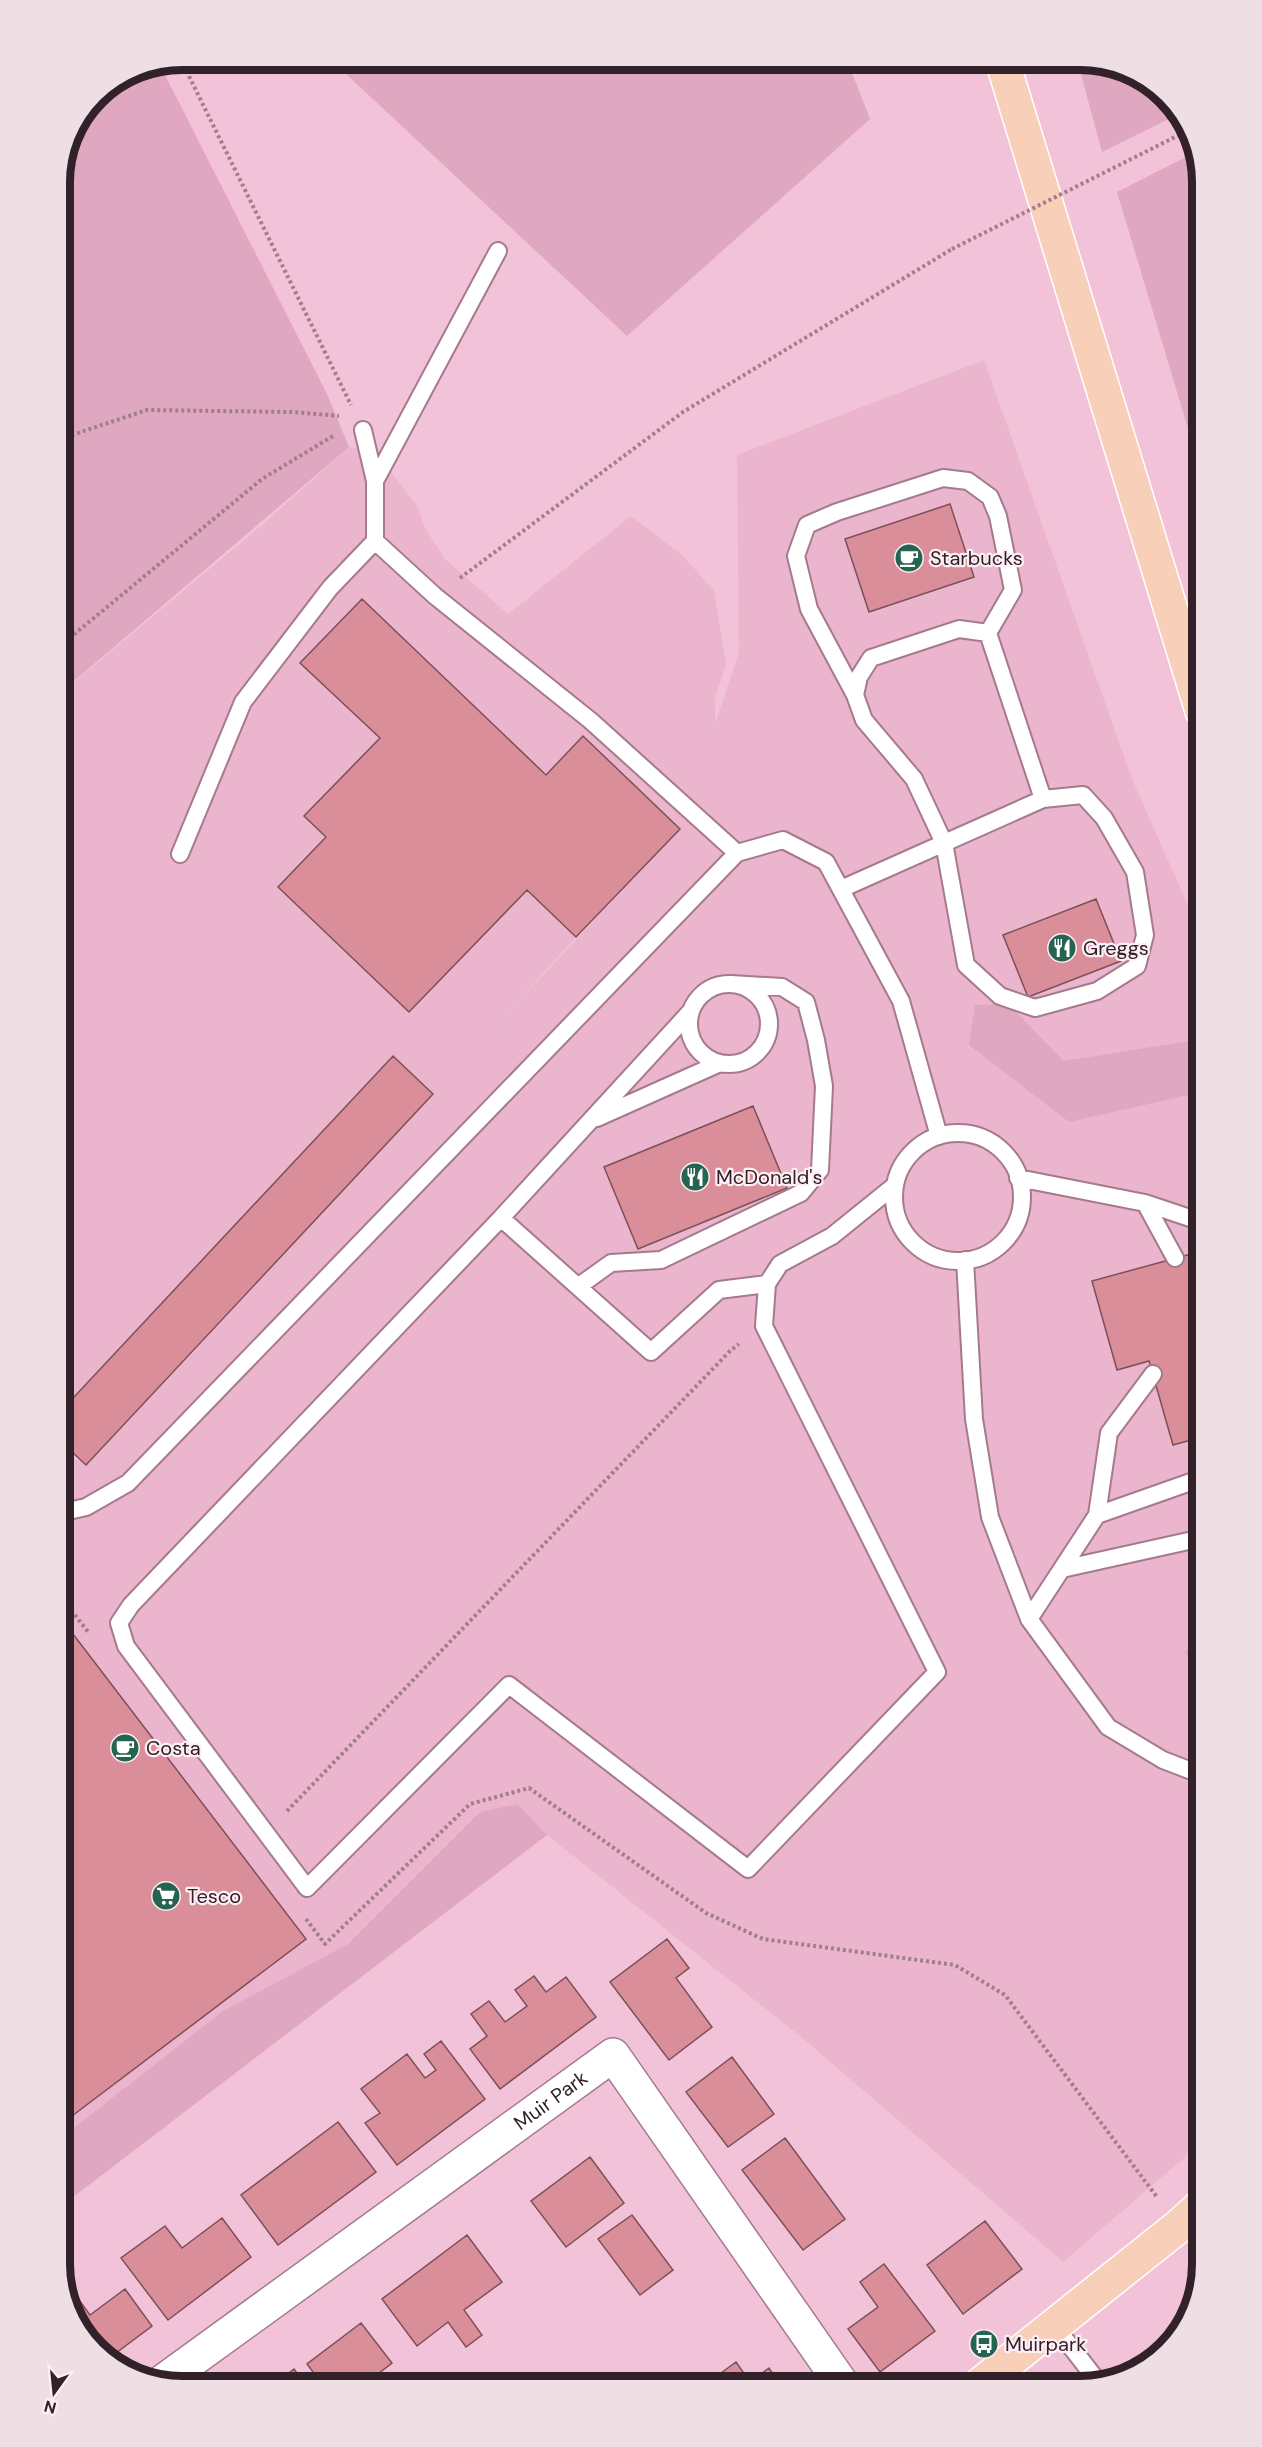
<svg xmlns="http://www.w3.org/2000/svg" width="1262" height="2447" viewBox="0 0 1262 2447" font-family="'DM Sans',sans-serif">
<rect width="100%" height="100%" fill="#f2c3d8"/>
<!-- built -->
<path fill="#eab5cd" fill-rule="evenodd" d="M984 360 1132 779 1202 937V2129L1185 2157 1063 2262 800 2036 547 1835 60 2207V1453L84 1463 60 1441V694L262 525 349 447 378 450 392 473 416 504 426 530 445 559 508 614 631 516 683 556 714 591 726 664 715 698V724L739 652 737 455ZM632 880 495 1026 576 937Z"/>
<!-- green -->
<path fill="#e0a7c1" d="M331 60H847L870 119 627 336Z
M1077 60H1088L1154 85 1177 115 1102 152Z
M160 65 327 394 349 447 60 693V175L72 129 96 96 136 69Z
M1196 152 1202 183V475L1117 192Z
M1008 1004 1064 1061 1202 1039V1092L1069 1122 969 1045 975 1005Z
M1202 1632V1675L1185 1653Z
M517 1804 547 1835 60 2207V2139L223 2011 348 1944 480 1812Z"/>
<!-- building -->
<path fill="#da8e99" stroke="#7c5057" stroke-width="1.5" d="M950 504 974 577 869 612 845 539Z
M362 599 546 775 583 736 680 829 576 937 527 890 409 1012 278 887 326 837 304 816 380 738 300 663Z
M1096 899 1121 961 1028 997 1003 935Z
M393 1056 433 1094 86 1465 60 1441V1412Z
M753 1106 787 1188 638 1249 604 1167Z
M1202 1251V1437L1173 1445 1149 1361 1117 1370 1092 1281Z
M60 1617 306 1939 60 2125Z
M667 1939 689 1968 676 1978 712 2027 669 2060 610 1982Z
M534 1976 546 1992 566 1977 596 2017 500 2089 470 2049 487 2036 471 2014 489 2001 505 2022 527 2006 515 1990Z
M441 2041 485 2099 397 2165 365 2123 380 2113 361 2089 407 2054 425 2078 436 2070 424 2054Z
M732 2057 774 2114 728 2147 686 2092Z
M338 2122 376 2172 278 2245 241 2195Z
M785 2138 845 2219 803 2250 742 2170Z
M590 2157 624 2203 566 2247 531 2201Z
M632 2215 673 2270 640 2295 598 2239Z
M222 2218 251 2257 168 2320 121 2258 165 2226 182 2248Z
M985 2221 1022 2269 963 2314 927 2265Z
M467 2235 502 2282 464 2310 482 2335 466 2347 448 2322 417 2346 382 2299Z
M884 2264 935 2331 880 2372 848 2329 878 2307 860 2282Z
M125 2289 152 2326 108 2359 69 2311 67 2298 74 2293 90 2315Z
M361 2323 392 2363 361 2387H324L307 2364Z
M736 2362 750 2382 769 2368 782 2387H719L713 2379Z
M294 2369 307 2387H271Z"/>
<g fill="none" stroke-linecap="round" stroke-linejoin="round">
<!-- service casing -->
<g stroke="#a57a8d" stroke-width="20">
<path id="service" d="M363 430 375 481V541L435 596 591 721 737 853
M375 481 498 251
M855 695 809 609 796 556 807 525 837 512 943 478 968 481 990 497 998 516 1013 590 988 633
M180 854 243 702 330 588 375 541
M841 889 1043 799 1083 795 1104 818 1135 872 1145 935 1137 966 1097 991 1035 1008 1000 996 966 965 944 843 914 779 864 720 855 695 859 677 871 658 959 629 988 633 1043 799
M689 1024a40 40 0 1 1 80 0a40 40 0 1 1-80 0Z
M597 1118 720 1063
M894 1197a64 64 0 1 1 128 0a64 64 0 1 1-128 0Z
M1018 1178 1145 1203 1202 1222
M1145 1203 1175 1258
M501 1218 690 1012
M965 1260 974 1419 990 1517 1029 1619 1108 1727 1163 1760 1202 1775
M767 1284 719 1290 651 1352 501 1218 131 1605 119 1623 126 1646 307 1888 509 1685 748 1869 937 1672 764 1326 767 1284 780 1264 832 1236 894 1186
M579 1286 611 1263 661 1260 801 1193 820 1170 824 1086 816 1040 806 1002 782 987 731 984
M60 1513 86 1507 128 1483 737 853 783 840 826 862 901 1001 939 1136
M1097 1515 1109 1433 1153 1374
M1062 1569 1202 1538
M1029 1619 1097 1515 1202 1478
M1054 2325 1099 2383"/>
</g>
<!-- minor casing -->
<g stroke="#a57a8d" stroke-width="36">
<g id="minor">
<path id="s1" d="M162 2382 613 2055 844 2387"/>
</g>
</g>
<!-- primary casing -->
<g stroke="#fff" stroke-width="36">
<path id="primary" d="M1002 60 1202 711
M977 2387 1179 2226 1202 2205"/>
</g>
<!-- path -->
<path stroke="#a07e8e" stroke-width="4" stroke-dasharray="3 3" stroke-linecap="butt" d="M181 60 351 405
M1183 133 1188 130
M60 439 147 410 292 412 339 416
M460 578 683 412 952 249
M60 646 262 479 333 436
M60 1596 89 1633
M287 1811 731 1350 739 1344
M306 1919 325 1944 470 1804 529 1788 706 1913 763 1939 955 1965 1005 1995 1157 2197"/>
<!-- service -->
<use href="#service" stroke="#fff" stroke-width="16"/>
<!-- minor -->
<use href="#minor" stroke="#fff" stroke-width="33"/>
<!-- primary -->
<use href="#primary" stroke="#f8cfb8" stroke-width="33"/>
<!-- path-bridge -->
<path stroke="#a07e8e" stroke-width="4" stroke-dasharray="3 3" stroke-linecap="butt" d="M952 249 1183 133"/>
</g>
<!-- icons -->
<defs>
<g id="cafe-disc" transform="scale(1.5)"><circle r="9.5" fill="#256451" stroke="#feeff5"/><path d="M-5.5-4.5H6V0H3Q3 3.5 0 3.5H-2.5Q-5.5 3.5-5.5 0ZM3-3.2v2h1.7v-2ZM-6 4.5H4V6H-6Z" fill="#fff"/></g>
<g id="restaurant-disc" transform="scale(1.5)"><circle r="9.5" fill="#256451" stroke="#feeff5"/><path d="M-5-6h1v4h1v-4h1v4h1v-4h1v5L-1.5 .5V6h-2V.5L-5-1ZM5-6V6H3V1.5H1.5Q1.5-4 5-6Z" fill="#fff"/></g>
<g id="supermarket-disc" transform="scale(1.5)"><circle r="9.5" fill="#256451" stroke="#feeff5"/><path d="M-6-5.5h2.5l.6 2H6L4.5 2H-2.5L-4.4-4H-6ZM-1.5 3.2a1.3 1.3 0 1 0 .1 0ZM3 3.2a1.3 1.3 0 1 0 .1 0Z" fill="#fff"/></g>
<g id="bus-disc" transform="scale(1.5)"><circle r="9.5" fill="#256451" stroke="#feeff5"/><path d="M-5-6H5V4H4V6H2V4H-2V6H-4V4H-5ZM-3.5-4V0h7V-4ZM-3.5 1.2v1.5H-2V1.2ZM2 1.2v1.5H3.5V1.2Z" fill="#fff"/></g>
</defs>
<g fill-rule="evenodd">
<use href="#cafe-disc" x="909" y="558"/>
<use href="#restaurant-disc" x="1062" y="948"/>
<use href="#restaurant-disc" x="695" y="1177"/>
<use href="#cafe-disc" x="125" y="1748"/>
<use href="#supermarket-disc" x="166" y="1896"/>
<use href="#bus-disc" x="984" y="2344"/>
</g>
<g text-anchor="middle" stroke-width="4.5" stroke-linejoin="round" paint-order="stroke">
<!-- poi labels -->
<g font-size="20" fill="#322129" stroke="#feeff5" text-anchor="start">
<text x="930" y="565">Starbucks</text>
<text x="1083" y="955">Greggs</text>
<text x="716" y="1184">McDonald's</text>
<text x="146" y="1755">Costa</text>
<text x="187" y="1903">Tesco</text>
<text x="1005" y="2351">Muirpark</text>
</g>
<!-- street labels -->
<g font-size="20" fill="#322129" stroke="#feeff5">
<text dy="7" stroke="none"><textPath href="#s1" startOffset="480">Muir Park</textPath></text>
</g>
</g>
<!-- crop -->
<path d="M0 0H1262V2447H0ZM182 70H1080A112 112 0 0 1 1192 182V2264A112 112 0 0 1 1080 2376H182A112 112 0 0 1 70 2264V182A112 112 0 0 1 182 70Z" fill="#eedfe5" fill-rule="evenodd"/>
<path fill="none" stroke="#322129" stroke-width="8" d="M182 70H1080A112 112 0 0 1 1192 182V2264A112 112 0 0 1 1080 2376H182A112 112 0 0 1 70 2264V182A112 112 0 0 1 182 70Z"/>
<!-- north arrow -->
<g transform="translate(54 2393) rotate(195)" stroke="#feeff5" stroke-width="4.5" paint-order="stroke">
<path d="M0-4.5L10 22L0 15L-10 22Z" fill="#322129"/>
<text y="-9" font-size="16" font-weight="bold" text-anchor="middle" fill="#322129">N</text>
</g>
</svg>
